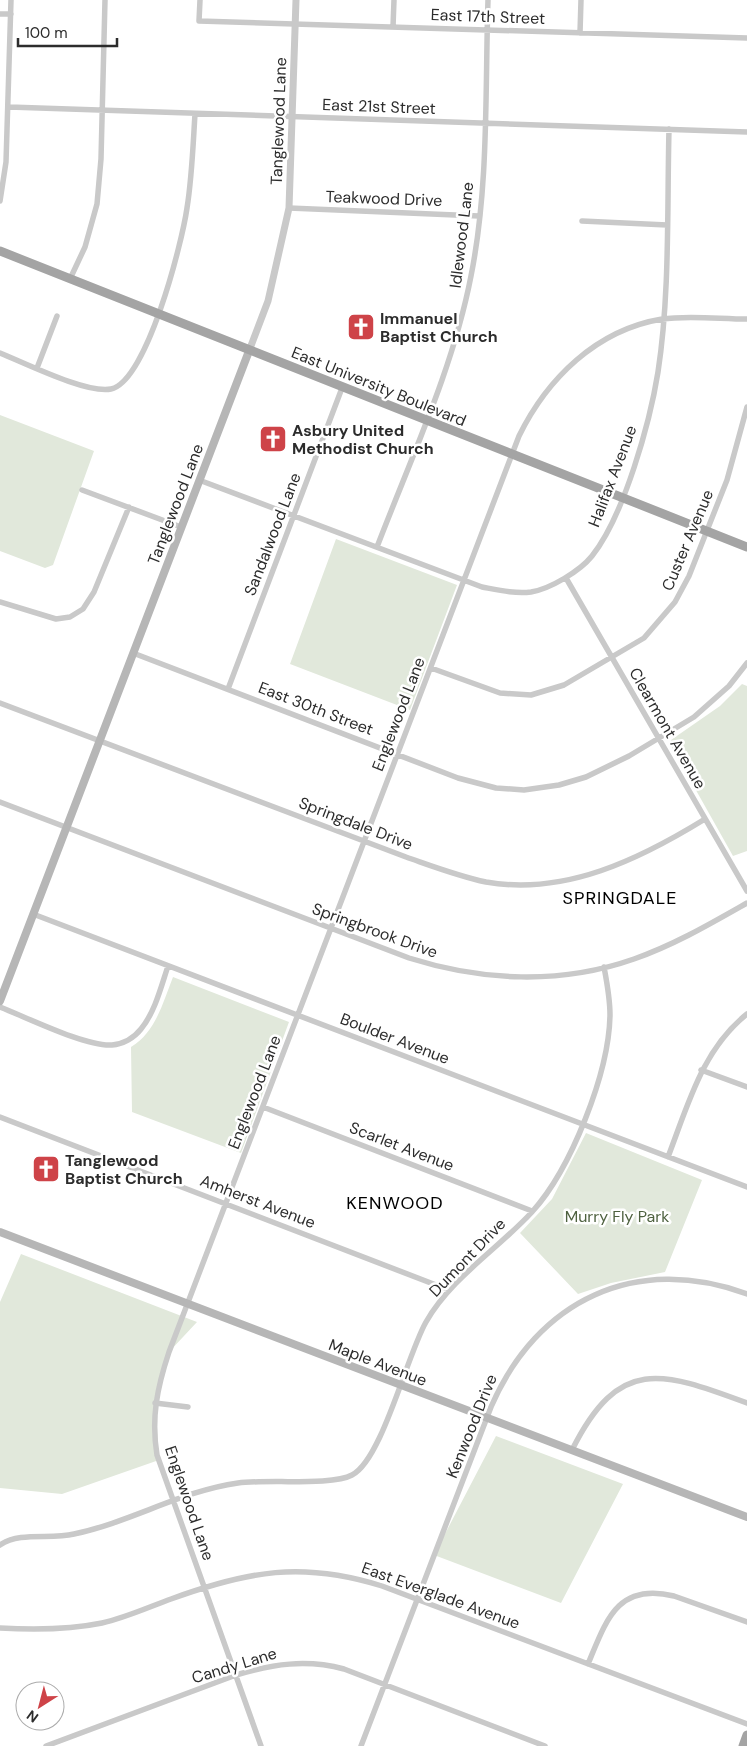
<svg xmlns="http://www.w3.org/2000/svg" width="747" height="1746" viewBox="0 0 747 1746" font-family="'DM Sans',sans-serif">
<rect width="100%" height="100%" fill="#fff"/>
<!-- green -->
<path fill="#e1e8db" d="M0 415 94 451 53 565 45 568 0 551Z
M336 539 457 585 410 710 290 664Z
M742 684 747 686V851L733 856 670 744 671 740 720 706Z
M173 977 289 1022 241 1153 132 1112 131 1047C156 1032 163 1002 173 977Z
M586 1133 702 1180 665 1272 611 1283 578 1294 520 1233 552 1199Z
M21 1254 197 1322 169 1352 155 1403 159 1460 62 1494 0 1488V1302Z
M496 1436 623 1484 561 1603 434 1555Z"/>
<g fill="none" stroke-linecap="round" stroke-linejoin="round">
<!-- minor -->
<path stroke="#c9c9c9" stroke-width="5.5" d="M200 0 199 21 747 38
M0 14H11
M393 27 394 0
M580 33 581 0
M9 107 747 132
M0 201 6 162 11 0
M289 208 479 216
M582 221 667 225
M70 279 85 247 97 204 101 159 105 0
M0 353C25 363 87 394 111 389 147 381 182 243 187 208 192 177 193 145 195 114
M37 368 57 316
M199 480 482 587C498 590 515 594 531 592 550 589 580 571 592 556 624 516 650 422 658 372 670 294 667 208 669 129
M82 490 181 527
M377 547C411 458 453 369 471 276 489 186 485 91 488 0
M566 578 747 891
M0 602 56 619 70 617 83 609 94 592 129 507
M133 653 458 778 496 788 524 790 559 785 586 777 629 756 694 717 729 686 747 663
M431 668 500 693 531 695 564 685 644 638 675 602 689 576 727 480 747 407
M228 689 342 388
M0 703 406 857C432 866 458 876 486 882 565 896 640 859 705 819
M0 802 409 958C482 981 560 985 634 959 674 945 710 924 747 903
M33 914 747 1187
M0 1007C26 1017 86 1047 112 1045 123 1044 134 1038 141 1029 155 1012 161 987 168 966
M701 1070 747 1087
M263 1107 532 1211
M0 1117 449 1290
M668 1157C688 1105 702 1050 747 1014
M155 1403 188 1407
M572 1450C619 1356 661 1371 747 1403
M0 1545C21 1531 50 1540 74 1534 131 1522 181 1491 238 1483 266 1479 332 1486 352 1475 382 1460 407 1355 426 1322 451 1278 498 1249 532 1212 571 1169 609 1073 610 1015 610 998 607 983 604 967
M0 1628C35 1630 68 1630 102 1623 125 1618 149 1607 171 1599 248 1571 302 1561 382 1586L747 1724
M588 1664C606 1621 617 1582 674 1596L747 1622
M46 1746 236 1675C273 1664 306 1659 344 1669L545 1746
M261 1746 157 1455C151 1418 157 1388 169 1352L519 436C547 379 596 330 662 319 688 315 721 319 747 319
M361 1746 491 1407C537 1300 636 1253 747 1294"/>
<!-- tertiary -->
<path stroke="#c9c9c9" stroke-width="7" d="M249 351 268 301 289 208 296 0"/>
<!-- secondary -->
<path stroke="#b6b6b6" stroke-width="8" d="M0 1001 249 351
M0 1232 747 1517"/>
<!-- primary -->
<path stroke="#a4a4a4" stroke-width="9" d="M0 251 747 547
M743 1746 747 1735"/>
</g>
<!-- icons -->
<defs>
<g id="church-square" transform="scale(1.4375)"><rect x="-9" y="-9" width="18" height="18" rx="4" fill="#ce4348" stroke="#fff"/><path d="M-1.2-6h2.4v3.5h3.3v2.4h-3.3V6h-2.4V-.1h-3.3v-2.4h3.3Z" fill="#fff"/></g>
</defs>
<g fill-rule="evenodd">
<use href="#church-square" x="361" y="327"/>
<use href="#church-square" x="273" y="439"/>
<use href="#church-square" x="46" y="1169"/>
</g>
<g text-anchor="middle" stroke-width="5" stroke-linejoin="round" paint-order="stroke">
<!-- street labels -->
<g font-size="16" fill="#2c2c2c" stroke="#fff">
<text transform="translate(488 16) rotate(2)" y="6">East 17th Street</text>
<text transform="translate(379 106) rotate(2)" y="6">East 21st Street</text>
<text transform="translate(278 121) rotate(-88)" y="6">Tanglewood Lane</text>
<text transform="translate(384 198) rotate(2)" y="6">Teakwood Drive</text>
<text transform="translate(461 235) rotate(-83)" y="6">Idlewood Lane</text>
<text transform="translate(379 386) rotate(22)" y="6">East University Boulevard</text>
<text transform="translate(612 476) rotate(-69)" y="6">Halifax Avenue</text>
<text transform="translate(175 504) rotate(-69)" y="6">Tanglewood Lane</text>
<text transform="translate(272 534) rotate(-69)" y="6">Sandalwood Lane</text>
<text transform="translate(687 540) rotate(-67)" y="6">Custer Avenue</text>
<text transform="translate(316 708) rotate(21)" y="6">East 30th Street</text>
<text transform="translate(398 714) rotate(-69)" y="6">Englewood Lane</text>
<text transform="translate(668 728) rotate(60)" y="6">Clearmont Avenue</text>
<text transform="translate(356 823) rotate(21)" y="6">Springdale Drive</text>
<text transform="translate(375 930) rotate(20)" y="6">Springbrook Drive</text>
<text transform="translate(395 1038) rotate(21)" y="6">Boulder Avenue</text>
<text transform="translate(254 1092) rotate(-69)" y="6">Englewood Lane</text>
<text transform="translate(402 1146) rotate(21)" y="6">Scarlet Avenue</text>
<text transform="translate(258 1201) rotate(21)" y="6">Amherst Avenue</text>
<text transform="translate(467 1257) rotate(-46)" y="6">Dumont Drive</text>
<text transform="translate(378 1362) rotate(21)" y="6">Maple Avenue</text>
<text transform="translate(471 1426) rotate(-68)" y="6">Kenwood Drive</text>
<text transform="translate(190 1503) rotate(71)" y="6">Englewood Lane</text>
<text transform="translate(441 1595) rotate(20)" y="6">East Everglade Avenue</text>
<text transform="translate(234 1665) rotate(-17)" y="6">Candy Lane</text>
</g>
<!-- poi labels -->
<g font-size="16" font-weight="bold" fill="#2c2c2c" stroke="#fff" text-anchor="start">
<text x="380" y="324">Immanuel<tspan x="380" dy="18">Baptist Church</tspan></text>
<text x="292" y="436">Asbury United<tspan x="292" dy="18">Methodist Church</tspan></text>
<text x="65" y="1166">Tanglewood<tspan x="65" dy="18">Baptist Church</tspan></text>
</g>
<!-- park labels -->
<g font-size="16" fill="#4e613f" stroke="#fff">
<text x="617" y="1222">Murry Fly Park</text>
</g>
<!-- neighbourhood labels -->
<g font-size="18" letter-spacing="1" fill="#000" stroke="#fff">
<text x="620" y="904">SPRINGDALE</text>
<text x="395" y="1209">KENWOOD</text>
</g>
</g>
<!-- north arrow -->
<g transform="translate(40 1706) rotate(216)"><circle r="24" fill="#ffffff" stroke="#ababab"/>
<path d="M0-4L9 19L0 12L-9 19Z" fill="#ce4348"/>
<text y="-8" font-size="14" font-weight="bold" text-anchor="middle" fill="#2c2c2c">N</text>
</g>
<!-- scale -->
<path d="M18 38v8h99v-8" fill="none" stroke="#2c2c2c" stroke-width="2.5"/>
<text x="25" y="38" font-size="15" fill="#2c2c2c" stroke="#ffffff" stroke-width="4" paint-order="stroke">100 m</text>
</svg>
